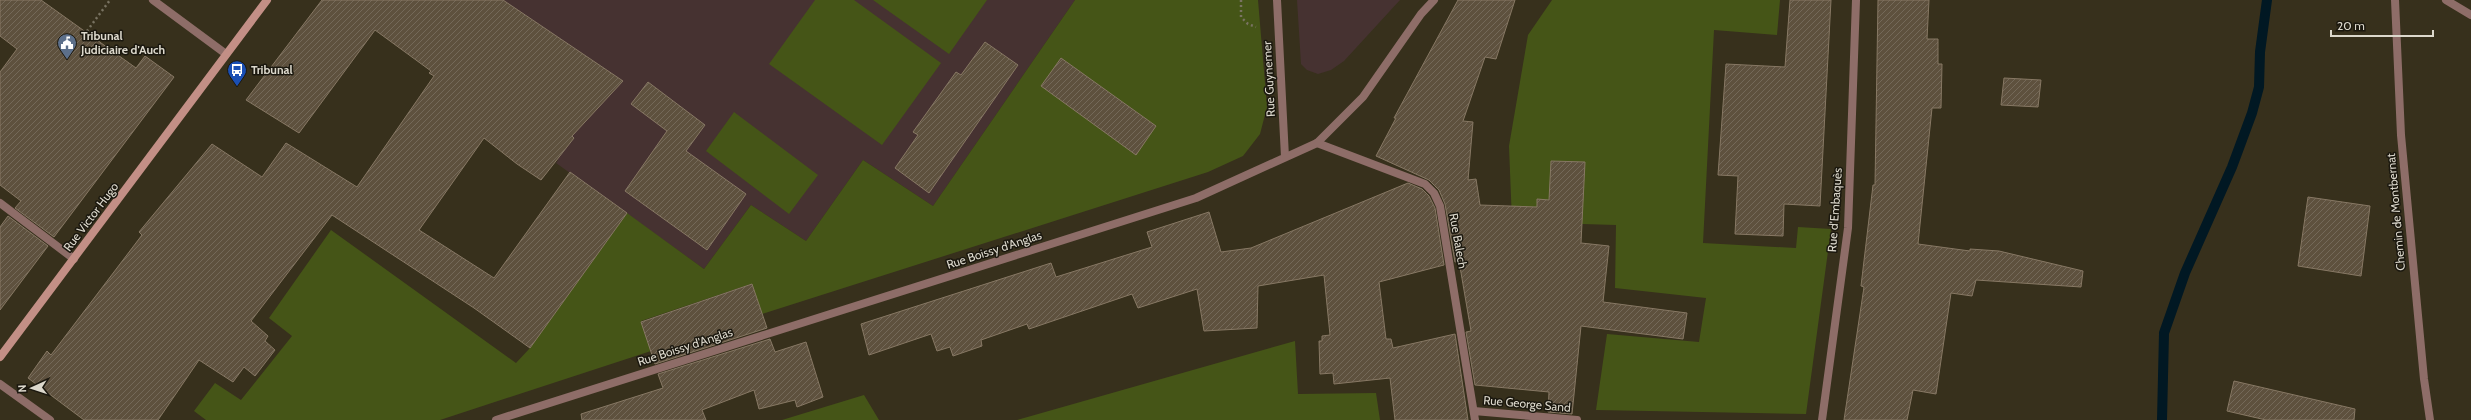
<svg xmlns="http://www.w3.org/2000/svg" width="2471" height="420" viewBox="0 0 2471 420" font-family="Cabin,sans-serif">
<defs>
<pattern id="building-hatch" width="6" height="6" patternUnits="userSpaceOnUse"><rect width="6" height="6" fill="#5e513e"/><path d="M-1 1l2-2M0 6l6-6M5 7l2-2" fill="none" stroke="#746959"/></pattern>
</defs>
<rect width="100%" height="100%" fill="#37301c"/>
<!-- education -->
<path fill="#463231" d="M503 0H1075L933 206 863 160 806 241 751 205 704 269 556 163 558 160 556 158 569 141 571 142 574 138 572 136 590 117Z
M1297 0H1400L1344 61 1331 70 1318 74 1307 70 1301 64Z"/>
<!-- green -->
<path fill="#455517" d="M815 0H854L941 63 882 145 769 64Z
M873 0H987L949 54Z
M1075 0H1258L1267 107 1260 134 1243 156 1208 172 762 314 751 284 641 321 651 351 440 420H206L194 411 215 383 241 400 292 336 269 318 331 230 516 363 530 348 627 213 704 269 751 205 806 241 863 160 933 206Z
M1552 0H1780L1777 35 1714 30 1703 243 1796 248 1798 227 1831 229 1806 414 1596 410 1607 334 1699 342 1706 298 1615 288 1616 225 1512 222 1509 146 1528 35Z
M734 112 818 175 789 214 706 151Z
M1295 341 1298 394 1376 393 1380 420H1017Z
M864 395 879 420H782Z"/>
<g fill="none" stroke-linecap="round" stroke-linejoin="round">
<!-- stream -->
<path stroke="#011823" stroke-width="10" d="M2162 420 2164 333 2185 273 2232 167 2252 113 2259 87 2260 52 2267 0"/>
</g>
<!-- building -->
<path fill="url(#building-hatch)" stroke="#877864" d="M0 0H41L136 68 145 56 174 77 54 237 15 208 21 201 0 185V72L17 49 0 36Z
M322 0H503L623 81 572 136 574 138 541 180 517 164 484 138 419 230 494 278 570 172 627 213 530 348 474 308 332 215 251 321 268 336 265 341 275 350 255 376 244 367 233 382 199 360 158 420H84L28 378 47 351 51 355 142 235 139 232 212 144 262 177 286 143 357 187 434 76 429 73 431 71 375 30 299 133 246 100Z
M1458 0H1515L1496 59 1485 57 1463 121 1473 122 1468 180 1476 179 1480 205 1537 207V199L1549 200 1551 161 1585 162 1581 243 1609 246 1603 302 1687 313 1683 339 1581 326 1572 414 1548 412 1549 392 1475 385 1466 332 1471 331 1459 261 1455 262 1445 204 1439 190 1429 180 1376 156 1396 118H1394Z
M1790 0H1831L1820 206 1784 204 1783 236 1735 234 1738 176 1718 175 1726 64 1785 67Z
M1878 0H1929L1927 39H1938V64H1942L1941 108H1932L1918 244 1970 251V249L1999 251 2083 271 2081 287 1976 280 1972 296 1951 293 1936 394 1913 390 1907 420H1844L1864 287 1861 286 1873 185H1875Z
M985 42 1018 65 929 193 895 168 918 135 913 132 956 72 961 75Z
M1061 58 1156 126 1136 155 1041 86Z
M2004 78 2041 80 2038 107 2001 105Z
M648 82 705 125 686 151 746 194 707 250 625 191 667 131 631 104Z
M1408 183 1422 189 1429 196 1435 208 1444 265 1379 282 1386 339H1391L1393 348 1455 334 1468 420H1395L1390 378 1334 384 1333 373 1320 374 1319 341H1322V336L1330 335 1324 275 1258 286 1257 328 1204 331 1197 289 1138 308 1132 294 1029 329 1027 324 981 340 982 346 953 356 950 347 937 351 931 334 869 355 861 324 1051 263 1056 277 1152 247 1147 232 1209 212 1221 252 1251 248Z
M2308 197 2370 206 2361 276 2298 266Z
M8 216 48 246 0 310V227Z
M752 284 767 328 655 364 641 322Z
M770 339 775 352 806 342 823 397 797 407 795 400 759 409 754 390 702 410 706 420H582L581 414 663 388 658 374Z
M2234 381 2355 409 2354 420H2266L2227 411Z"/>
<g fill="none" stroke-linecap="round" stroke-linejoin="round">
<!-- path -->
<path stroke="#797362" stroke-width="2.5" stroke-dasharray="2 3" stroke-linecap="butt" d="M1241 0V17L1248 24 1256 27
M87 31 110 0"/>
<!-- service -->
<path stroke="#8e6d68" stroke-width="8" d="M1317 143 1425 184 1434 193 1440 206 1475 420
M1474 411 1577 420"/>
<!-- minor -->
<path stroke="#8e6d68" stroke-width="8" d="M153 0 226 54
M1277 0 1285 157
M2395 0 2401 135 2424 379 2430 420
M2446 0 2471 15
M0 203 74 259
M0 384 50 420
M496 420 1196 198 1317 143 1363 97 1421 14 1434 0"/>
<!-- tertiary -->
<path stroke="#8e6d68" stroke-width="8" d="M1822 420 1848 228 1856 0"/>
<!-- secondary -->
<path stroke="#c38f86" stroke-width="8" d="M0 357 267 0"/>
</g>
<!-- icons -->
<defs>
<g id="civic-pin" transform="scale(1)"><path d="M0 17L-7.5 6A9.5 9.5 0 1 1 7.5 6Z" fill="#5c6f8a" stroke="#1b180f"/><path d="M-.6-6.5H3V-4.5H.6V-3L4-1V1h2V6H-6V1h2V-1L-.6-3ZM-1.2 2.5V6h2.4V2.5Z" fill="#fff"/></g>
<g id="bus-pin" transform="scale(1)"><path d="M0 17L-7.5 6A9.5 9.5 0 1 1 7.5 6Z" fill="#1a4fb4" stroke="#1b180f"/><path d="M-5-6H5V4H4V6H2V4H-2V6H-4V4H-5ZM-3.5-4V0h7V-4ZM-3.5 1.2v1.5H-2V1.2ZM2 1.2v1.5H3.5V1.2Z" fill="#fff"/></g>
</defs>
<g fill-rule="evenodd">
<use href="#civic-pin" x="67" y="43"/>
<use href="#bus-pin" x="237" y="70"/>
</g>
<g text-anchor="middle" stroke-width="3" stroke-linejoin="round" paint-order="stroke">
<!-- poi labels -->
<g font-size="12" font-weight="bold" fill="#dcd8cc" stroke="#1b180f" text-anchor="start">
<text x="81" y="40">Tribunal<tspan x="81" dy="14">Judiciaire d'Auch</tspan></text>
<text x="251" y="74">Tribunal</text>
</g>
<!-- street labels -->
<g font-size="12" fill="#dcd8cc" stroke="#1b180f">
<text transform="translate(1269 79) rotate(-93)" y="4">Rue Guynemer</text>
<text transform="translate(1835 210) rotate(-86)" y="4">Rue d'Embaquès</text>
<text transform="translate(2396 212) rotate(-95)" y="4">Chemin de Montbernat</text>
<text transform="translate(91 217) rotate(-53)" y="4">Rue Victor Hugo</text>
<text transform="translate(1458 241) rotate(80)" y="4">Rue Balech</text>
<text transform="translate(994 250) rotate(-18)" y="4">Rue Boissy d'Anglas</text>
<text transform="translate(685 347) rotate(-18)" y="4">Rue Boissy d'Anglas</text>
<text transform="translate(1527 404) rotate(5)" y="4">Rue George Sand</text>
</g>
</g>
<!-- north arrow -->
<g transform="translate(32 388) rotate(267)" stroke="#1b180f" stroke-width="3" paint-order="stroke">
<path d="M0-3L7 15L0 10L-7 15Z" fill="#dcd8cc"/>
<text y="-6" font-size="11" font-weight="bold" text-anchor="middle" fill="#dcd8cc">N</text>
</g>
<!-- scale -->
<path d="M2331 30v6h102v-6" fill="none" stroke="#dcd8cc" stroke-width="2"/>
<text x="2337" y="30" font-size="12" fill="#dcd8cc" stroke="#1b180f" stroke-width="3" paint-order="stroke">20 m</text>
</svg>
